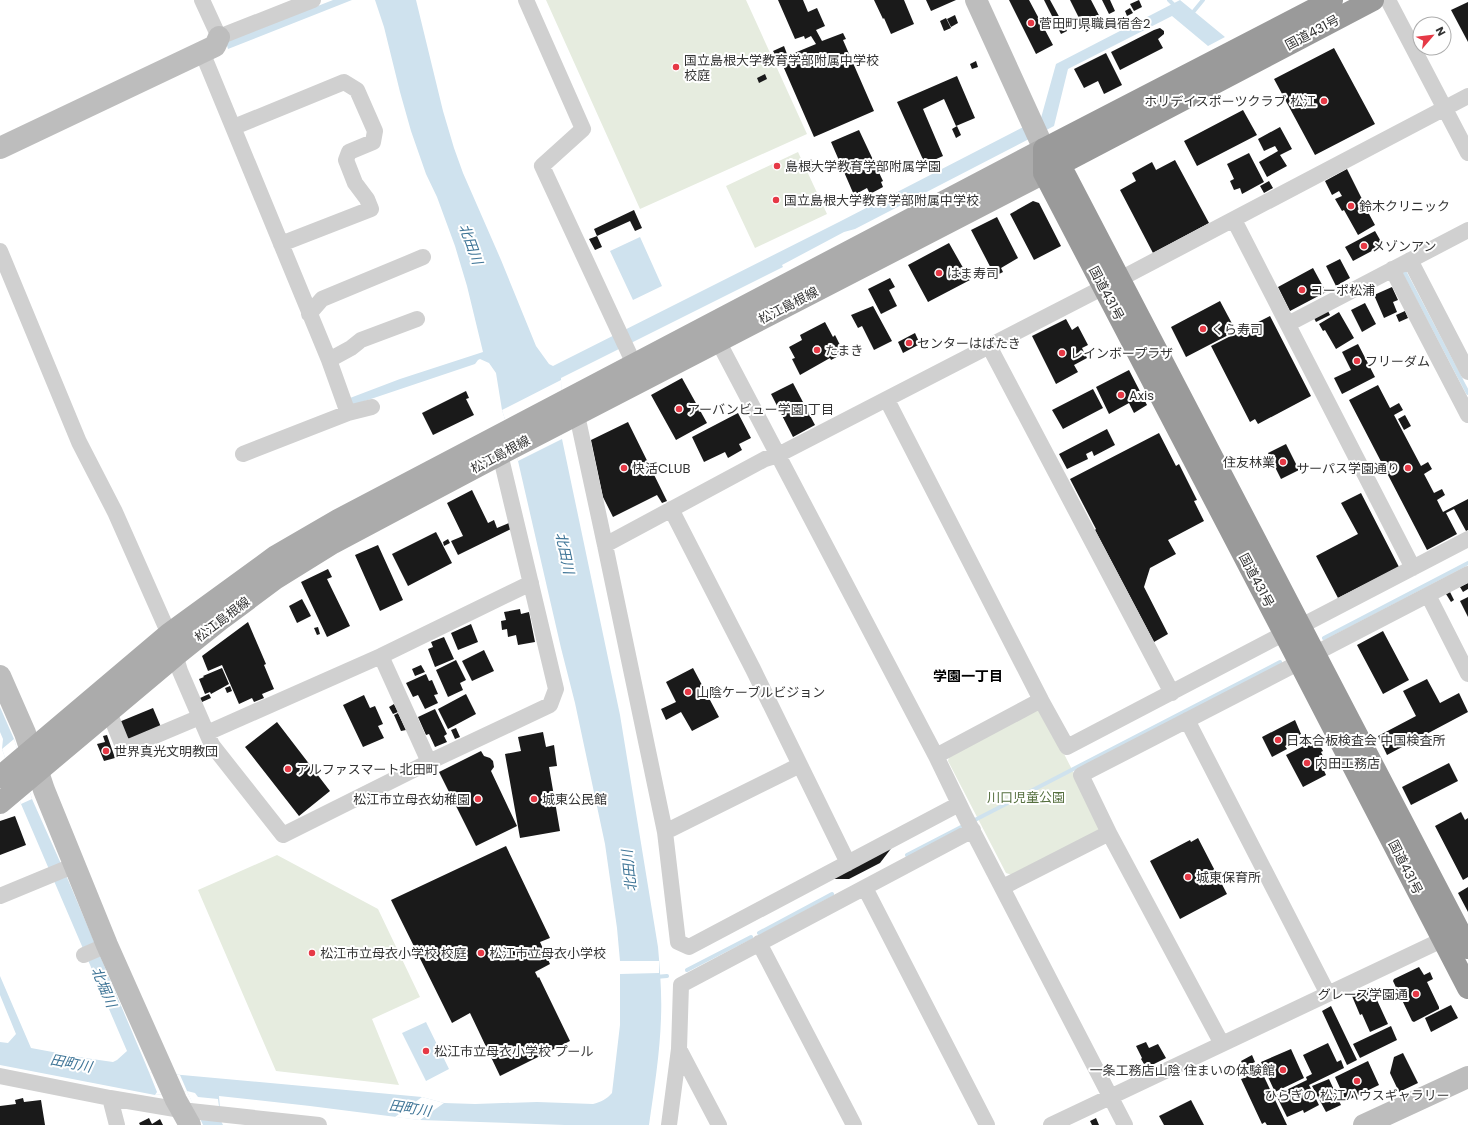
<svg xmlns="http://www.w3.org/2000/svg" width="1468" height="1125" viewBox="0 0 1468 1125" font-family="Poppins,'Noto Sans JP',sans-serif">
<rect width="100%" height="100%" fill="#fff"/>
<!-- green -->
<path fill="#e6ecdf" d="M546 0H746L807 134 640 209Z
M798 152 827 214 755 248 726 186Z
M1036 710 1042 711 1101 826 1099 831 1012 875 1006 873 948 761 949 757Z
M277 855 378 909 420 997 372 1019 399 1085 276 1071 198 890Z"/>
<!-- water -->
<path fill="#cfe2ee" d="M333 0H352L228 49 226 42Z
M375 0H416L443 111 454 148 463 173 501 260 536 346 549 364 553 366 839 222 1041 118 1056 64 1180 0 1225 37 1208 46 1172 16 1068 69 1054 126 855 229 844 232 782 265 783 267 561 378 562 439 620 715 658 947C660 970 662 994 661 1018 660 1053 654 1090 649 1125H565L420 1120 310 1106 219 1096 221 1121 223 1125H203L187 1091 155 1095 0 1065V1042L8 1043 16 1034 0 995V976L31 1048 85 1058 113 1062 117 1060 127 1051 21 804 2 749 3 739 0 732V707L14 739 32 799 66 875 149 1072 422 1097 444 1103 475 1104 537 1102 593 1104C601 1102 607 1099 612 1093L620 1025V961L617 928 605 844 575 703 561 648 518 461 502 410 496 373 489 363 480 359 478 360 475 364 353 405 350 398 400 379 483 352 467 286 455 246 437 197 426 174 411 131 400 92 384 27Z
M640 237 662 286 633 300 610 251Z
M426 1022 449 1069 426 1081 402 1033Z"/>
<!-- pier -->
<path fill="#fff" d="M561 380 562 439 518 461 502 410Z
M14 739 32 799 21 804 2 749Z
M620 961H659V973L620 974Z
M149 1072 180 1075 187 1091 195 1093 198 1097 218 1099 221 1121 200 1120 187 1091 155 1095 157 1092Z
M422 1097 444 1103 420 1120 395 1117Z"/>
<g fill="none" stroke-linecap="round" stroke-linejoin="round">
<!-- stream -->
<path stroke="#cfe2ee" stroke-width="4" d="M1169 0 1173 4
M1194 11 1203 0
M1405 273 1468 393
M1324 638 1468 563
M971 822 1280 662
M907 855 965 825
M759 933 832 894
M687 970 751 937
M655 977 667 976"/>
</g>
<!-- building -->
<path fill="#1a1a1a" d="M778 0H803L808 12 817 8 825 26 816 30 822 41 843 33 846 39 843 40 874 111 814 137 780 59 816 44 811 36 805 39 804 36 795 39Z
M874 0H904L914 24 891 34 884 18 883 19Z
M926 0H956L931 11Z
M1009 0H1029L1053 45 1036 54Z
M1044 0H1050L1067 31 1061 34Z
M1070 0H1091L1103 23 1086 32Z
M1102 0H1110L1115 11 1109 14Z
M1139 0 1142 7 1134 11 1130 4Z
M1468 2V42L1451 10Z
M1130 8 1133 13 1127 16 1125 11Z
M955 15 958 23 951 27 947 19Z
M946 18 951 28 944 31 940 21Z
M1160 28 1164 31V34L1158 39 1163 48 1120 70 1111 52 1154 30Z
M784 46 787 54 777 58 773 51Z
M1334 48 1375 124 1315 155 1274 79Z
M1106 53 1122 85 1104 94 1098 81 1084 88 1074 69Z
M976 61 978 67 972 69 970 64Z
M765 74 767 79 759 83 757 78Z
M957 76 975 118 956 126 944 99 923 109 943 156 925 164 897 102Z
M1243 110 1257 135 1197 166 1184 141Z
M957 126 961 135 956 138 952 129Z
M1280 127 1292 149 1280 155 1287 166 1267 177 1259 162 1278 151 1275 146 1264 151 1258 139Z
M859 130 883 181 881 182 883 187 870 194 867 188 854 195 831 142Z
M1249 153 1264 182 1242 194 1240 188 1234 190 1230 181 1234 179 1227 164Z
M811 159 816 169 807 172 803 162Z
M1175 160 1209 223 1153 253 1120 190 1136 181 1132 173 1152 162 1156 170Z
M1347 169 1363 201H1362L1375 225 1358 235 1344 210 1342 211 1335 199 1342 196 1339 191 1332 195 1325 181Z
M1269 181 1273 188 1264 193 1260 186Z
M1033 201 1039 203 1061 246 1034 260 1010 214Z
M634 210 642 228 635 231 630 221 597 236 602 247 595 250 589 239 597 236 594 229Z
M997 217 1018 258 1001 268 1003 272 995 276 971 230Z
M1375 231 1383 245 1353 261 1345 247Z
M949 243 970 280 928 302 908 265Z
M1340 259 1350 278 1336 286 1326 266Z
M1313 268 1326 292 1290 311 1278 287Z
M890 278 895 287 889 290 897 306 881 314 868 289Z
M1392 287 1398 300 1393 302 1397 312 1384 318 1374 295Z
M1220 301 1236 331 1186 357 1171 327Z
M1365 303 1376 324 1362 332 1351 310Z
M873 306 892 341 874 350 862 326 858 328 851 315Z
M1328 311 1330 315 1316 322 1314 318Z
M1405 311 1408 318 1399 322 1396 315Z
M1339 312 1354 338 1336 349 1325 330 1323 331 1319 324Z
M1270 316 1311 396 1258 424 1255 419 1250 422 1211 346Z
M1066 319 1072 330 1078 326 1088 345 1082 348 1087 358 1074 365 1078 372 1056 384 1032 336Z
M825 322 833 337 835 335 844 353 831 360 830 358 800 375 792 359 795 358 789 347 802 340 800 335Z
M915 333 920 344 903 353 898 342Z
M1358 344 1375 377 1342 394 1334 378 1351 370 1342 352Z
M1129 370 1147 405 1134 413 1129 403 1109 414 1096 387Z
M682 378 707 423 676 440 651 395Z
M793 383 815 425 793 437 771 394Z
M1378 385 1390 408 1399 403 1403 410 1394 415 1421 466 1428 462 1432 469 1424 474 1434 493 1442 489 1445 495 1437 500 1443 512 1468 499V530L1466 531 1454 509 1446 513 1457 534 1427 550 1349 400Z
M1093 389 1103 408 1063 429 1052 410Z
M466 391 469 398 466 399 474 415 433 435 422 413Z
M738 413 751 438 739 444 742 450 728 458 725 452 704 462 692 437Z
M1405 415 1411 426 1404 430 1398 419Z
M628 422 667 501 662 503 657 495 613 517 603 497 591 440Z
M1107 429 1115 445 1094 456 1092 451 1086 454 1088 459 1067 469 1059 454Z
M1159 433 1176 466 1179 464 1197 500 1194 501 1204 521 1168 540 1176 554 1150 568 1144 587 1168 634 1154 642 1095 530 1096 529 1070 479Z
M1286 444 1299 470 1281 479 1268 453Z
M472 490 488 523 494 520 497 528 509 523 511 529 458 555 451 541 463 536 447 503Z
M1361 493 1399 567 1338 598 1316 556 1358 534 1341 503Z
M436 532 452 563 408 586 392 554Z
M448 539 450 543 444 546 443 542Z
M378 545 403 600 380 611 355 555Z
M328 569 332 577 327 579 350 626 327 637 301 582Z
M1468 583V589L1463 592 1460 587Z
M1450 592 1454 600 1451 602 1446 594Z
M1468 597V617L1460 601Z
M302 599 311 616 297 623 289 606Z
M520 609 521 614 529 612 535 642 518 645 516 635 508 637 507 629 502 630 501 621 506 620 504 612Z
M248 622 266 664 264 665 274 689 262 694 264 698 254 702 252 698 239 704 222 665 208 671 202 656Z
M471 624 478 642 458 650 451 633Z
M318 627 320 634 317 635 314 628Z
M1383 631 1409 680 1383 694 1357 645Z
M444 637 454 659 435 667 428 649 433 647 431 642Z
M484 650 494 671 472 681 462 661Z
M456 660 466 680 460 683 463 690 448 697 436 670Z
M421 665 425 672 415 676 412 669Z
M222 668 229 684 211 694 210 692 205 694 199 679 204 677 203 676Z
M693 668 719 717 692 731 681 712 666 720 661 709 676 702 666 682Z
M426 674 429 681 432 680 438 694 434 695 438 703 425 709 418 695 413 697 406 683Z
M1427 679 1440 703 1459 693 1468 712 1387 755 1378 736 1416 716 1403 691Z
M230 686 232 691 227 693 225 688Z
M209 694 211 698 202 702 200 698Z
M466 694 476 714 448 729 438 709Z
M364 695 370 708 375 706 383 724 378 726 384 738 363 747 343 705Z
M394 704 398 712 393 714 389 707Z
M153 708 161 727 127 741 119 722Z
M435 709 447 734 444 736 447 742 435 747 429 734 426 735 418 717Z
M398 713 406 730 401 731 394 715Z
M1295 720 1301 734 1293 738 1294 741 1285 746 1287 749 1272 757 1262 737Z
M277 722 330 791 299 816 245 747Z
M456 728 460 737 455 739 451 730Z
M543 732 546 747 554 745 557 766 549 767 560 831 520 838 505 754 521 751 518 737Z
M107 735 115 758 104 761 97 744 105 742 103 736Z
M1317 739 1323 751 1321 752 1326 762 1321 764 1326 775 1303 787 1286 755Z
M481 751 484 756 490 758 493 761 494 767 491 771 517 826 476 846 439 772Z
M1449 763 1458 781 1411 805 1402 787Z
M1461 812 1465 820 1468 818V877L1463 880 1435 826Z
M15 816 26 845 0 855V821Z
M1198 838 1227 894 1180 919 1150 861 1190 840 1191 842Z
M506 846 550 938 540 942 550 964 535 972 538 978 539 977 570 1041 500 1076 470 1013 452 1023 391 900Z
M893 846 880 863 849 879H833Z
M1468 887V912L1458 893Z
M1419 967 1424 975 1430 972 1433 979 1427 982 1439 1007V1009L1414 1022 1412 1021 1393 981 1394 979Z
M1371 987 1388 1024 1370 1032 1362 1014 1360 1015 1352 996Z
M1451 1005 1458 1018 1431 1032 1425 1018Z
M1331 1006 1357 1060 1347 1065 1322 1011Z
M1391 1026 1397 1040 1360 1058 1353 1044Z
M1146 1042 1149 1048 1158 1044 1166 1058 1148 1067 1146 1063 1144 1064 1141 1059 1142 1058 1136 1046Z
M1328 1043 1337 1062 1341 1060 1344 1068 1309 1085 1319 1105 1304 1113 1303 1110 1287 1117 1276 1095 1307 1080 1306 1077 1312 1074 1303 1055Z
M1291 1049 1304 1078 1275 1092 1261 1062Z
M1403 1053 1418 1083 1399 1092 1390 1073 1394 1057Z
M1252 1055 1255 1062 1244 1067 1241 1061Z
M1368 1061 1379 1085 1346 1101 1335 1077Z
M1258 1064 1287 1125H1267L1265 1122 1262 1124 1241 1079 1244 1078 1241 1072Z
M1329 1079 1341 1105 1326 1112 1312 1086Z
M23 1098 24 1102 41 1100 45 1125H0V1106L16 1104 15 1100Z
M1191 1100 1204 1125H1164L1159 1116Z
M149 1118 152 1124 160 1119 163 1125H140L139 1123Z
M1096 1118 1099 1125H1092L1090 1121Z"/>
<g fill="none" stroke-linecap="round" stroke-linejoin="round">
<!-- street -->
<path stroke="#d0d0d0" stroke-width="16" d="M202 0 219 37 313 0
M526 0 583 129 542 166 634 364
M1388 0 1468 153
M202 52 329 360 348 413
M234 127 344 82 357 90 375 131 373 142 349 152 346 160 355 183 367 199 371 209 281 244
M1234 220 1413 568
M0 251 79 442 115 512 169 634 180 671 212 745 283 835 429 762 550 705 556 689 500 454
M1410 260 1468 372
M1392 269 1468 415
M1120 279 1468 96
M309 314 322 299 423 257
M1288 324 1468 230
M718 341 936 756 966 818 1125 1125
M989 346 1172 693
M329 360 351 348 361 340 417 319
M887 400 1041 700 1067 747 1285 633
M577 415 605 545 665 832 678 942 689 947 959 804
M243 454 348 413 372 407
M671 509 753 669 848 863
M605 545 765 459 778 455 1104 287 1109 278
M1428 595 1468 674
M1301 626 1468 539
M1314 654 1468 574
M381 656 429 762
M109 712 124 749 200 717
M1187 720 1328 994
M207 733 381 656 531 583
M936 756 1041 700
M665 832 800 765
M1003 887 1109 833
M865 888 987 1125
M0 896 75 865
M759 943 854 1125
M84 955 107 945
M1222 1044 1109 833 1081 775 1300 662
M0 1076 110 1098 181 1110 319 1125
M110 1098 117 1125
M669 1125 679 1049
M719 1125 679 1049 681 985 973 830
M1051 1125 1444 939"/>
<!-- secondary -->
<path stroke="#bdbdbd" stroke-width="22" d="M976 0 1044 149
M0 148 215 46 219 37
M0 676 25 733 44 790 107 945 176 1100 190 1125
M1364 1125 1468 1077"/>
<!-- primary -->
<path stroke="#ababab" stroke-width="22" d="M0 777 169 634 276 556 338 520 1044 149
M0 803 175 656 220 620 275 579 333 543 508 450 1044 173"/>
<!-- highway -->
<path stroke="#9a9a9a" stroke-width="22" d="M1044 149V173L1291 646 1468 988
M1044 149 1060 165 1468 948
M1044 149 1332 0
M1047 171 1373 0"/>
</g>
<!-- markers -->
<g fill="#e63946" stroke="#fff" stroke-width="1.5">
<circle cx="1031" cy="23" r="4"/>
<circle cx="676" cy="67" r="4"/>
<circle cx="1324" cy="101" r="4"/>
<circle cx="777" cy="166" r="4"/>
<circle cx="776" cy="200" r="4"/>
<circle cx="1351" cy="206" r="4"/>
<circle cx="1364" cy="246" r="4"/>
<circle cx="939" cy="273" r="4"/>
<circle cx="1302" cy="290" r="4"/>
<circle cx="1203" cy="329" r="4"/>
<circle cx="909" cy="343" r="4"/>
<circle cx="817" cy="350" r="4"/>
<circle cx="1062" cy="353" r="4"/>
<circle cx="1357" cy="361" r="4"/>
<circle cx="1121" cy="395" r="4"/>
<circle cx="679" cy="409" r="4"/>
<circle cx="1283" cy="462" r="4"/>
<circle cx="624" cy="468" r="4"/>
<circle cx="1408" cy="468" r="4"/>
<circle cx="688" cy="692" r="4"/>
<circle cx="1278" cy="740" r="4"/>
<circle cx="106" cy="751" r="4"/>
<circle cx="1307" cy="763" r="4"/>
<circle cx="288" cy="769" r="4"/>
<circle cx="478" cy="799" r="4"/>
<circle cx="534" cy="799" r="4"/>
<circle cx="1188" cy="877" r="4"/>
<circle cx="312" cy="953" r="4"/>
<circle cx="481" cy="953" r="4"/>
<circle cx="1416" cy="994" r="4"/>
<circle cx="426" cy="1051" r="4"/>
<circle cx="1283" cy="1070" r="4"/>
<circle cx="1357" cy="1081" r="4"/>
</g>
<g text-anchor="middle" stroke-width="4" stroke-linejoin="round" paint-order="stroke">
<!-- poi labels -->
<g font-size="13" fill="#333" stroke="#fff" text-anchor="start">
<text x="1039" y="28">菅田町県職員宿舎2</text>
<text x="684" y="65">国立島根大学教育学部附属中学校<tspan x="684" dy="15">校庭</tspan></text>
<text x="1316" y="106" text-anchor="end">ホリデイスポーツクラブ 松江</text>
<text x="785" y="171">島根大学教育学部附属学園</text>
<text x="784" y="205">国立島根大学教育学部附属中学校</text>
<text x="1359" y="211">鈴木クリニック</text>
<text x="1372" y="251">メゾンアン</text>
<text x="947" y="278">はま寿司</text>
<text x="1310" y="295">コーポ松浦</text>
<text x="1211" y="334">くら寿司</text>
<text x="917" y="348">センターはばたき</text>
<text x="825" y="355">たまき</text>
<text x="1070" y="358">レインボープラザ</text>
<text x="1365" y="366">フリーダム</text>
<text x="1129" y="400">Axis</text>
<text x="687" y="414">アーバンビュー学園1丁目</text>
<text x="1275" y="467" text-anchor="end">住友林業</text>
<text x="632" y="473">快活CLUB</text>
<text x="1400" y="473" text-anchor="end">サーパス学園通り</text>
<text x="696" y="697">山陰ケーブルビジョン</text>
<text x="1286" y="745">日本合板検査会 中国検査所</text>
<text x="114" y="756">世界真光文明教団</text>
<text x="1315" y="768">内田工務店</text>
<text x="296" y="774">アルファスマート北田町</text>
<text x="470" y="804" text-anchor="end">松江市立母衣幼稚園</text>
<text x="542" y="804">城東公民館</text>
<text x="1196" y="882">城東保育所</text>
<text x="320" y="958">松江市立母衣小学校 校庭</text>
<text x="489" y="958">松江市立母衣小学校</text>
<text x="1408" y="999" text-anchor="end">グレース学園通</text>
<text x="434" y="1056">松江市立母衣小学校 プール</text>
<text x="1275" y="1075" text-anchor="end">一条工務店山陰 住まいの体験館</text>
<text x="1357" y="1100" text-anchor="middle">ひらぎの 松江ハウスギャラリー</text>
</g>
<!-- street labels -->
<g font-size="13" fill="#333" stroke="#fff">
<text transform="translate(1312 32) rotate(-28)" y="5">国道431号</text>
<text transform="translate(1107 293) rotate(62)" y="5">国道431号</text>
<text transform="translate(788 305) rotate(-27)" y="5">松江島根線</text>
<text transform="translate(500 454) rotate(-28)" y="5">松江島根線</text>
<text transform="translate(1257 580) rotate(62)" y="5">国道431号</text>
<text transform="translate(222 619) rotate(-37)" y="5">松江島根線</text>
<text transform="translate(1406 867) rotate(63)" y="5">国道431号</text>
</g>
<!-- park labels -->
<g font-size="13" fill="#56703f" stroke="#fff">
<text x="1026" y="802">川口児童公園</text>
</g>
<!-- water labels -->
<g font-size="14" font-style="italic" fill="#3f7597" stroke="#fff">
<text transform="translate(471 244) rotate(70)" y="5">北田川</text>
<text transform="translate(565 553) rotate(78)" y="5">北田川</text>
<text transform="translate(629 871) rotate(-96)" y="5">北田川</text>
<text transform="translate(104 987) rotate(67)" y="5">北堀川</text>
<text transform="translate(71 1063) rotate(11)" y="5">田町川</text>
<text transform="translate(410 1108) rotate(9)" y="5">田町川</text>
</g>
<!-- neighbourhood labels -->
<g font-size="14" font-weight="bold" fill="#000" stroke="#fff">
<text x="968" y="681">学園一丁目</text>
</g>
</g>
<!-- north arrow -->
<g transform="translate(1432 36) rotate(62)"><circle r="19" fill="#ffffff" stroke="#adadad"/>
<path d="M0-3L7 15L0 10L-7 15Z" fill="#e63946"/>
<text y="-6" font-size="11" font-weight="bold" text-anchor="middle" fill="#333333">N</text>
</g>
</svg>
